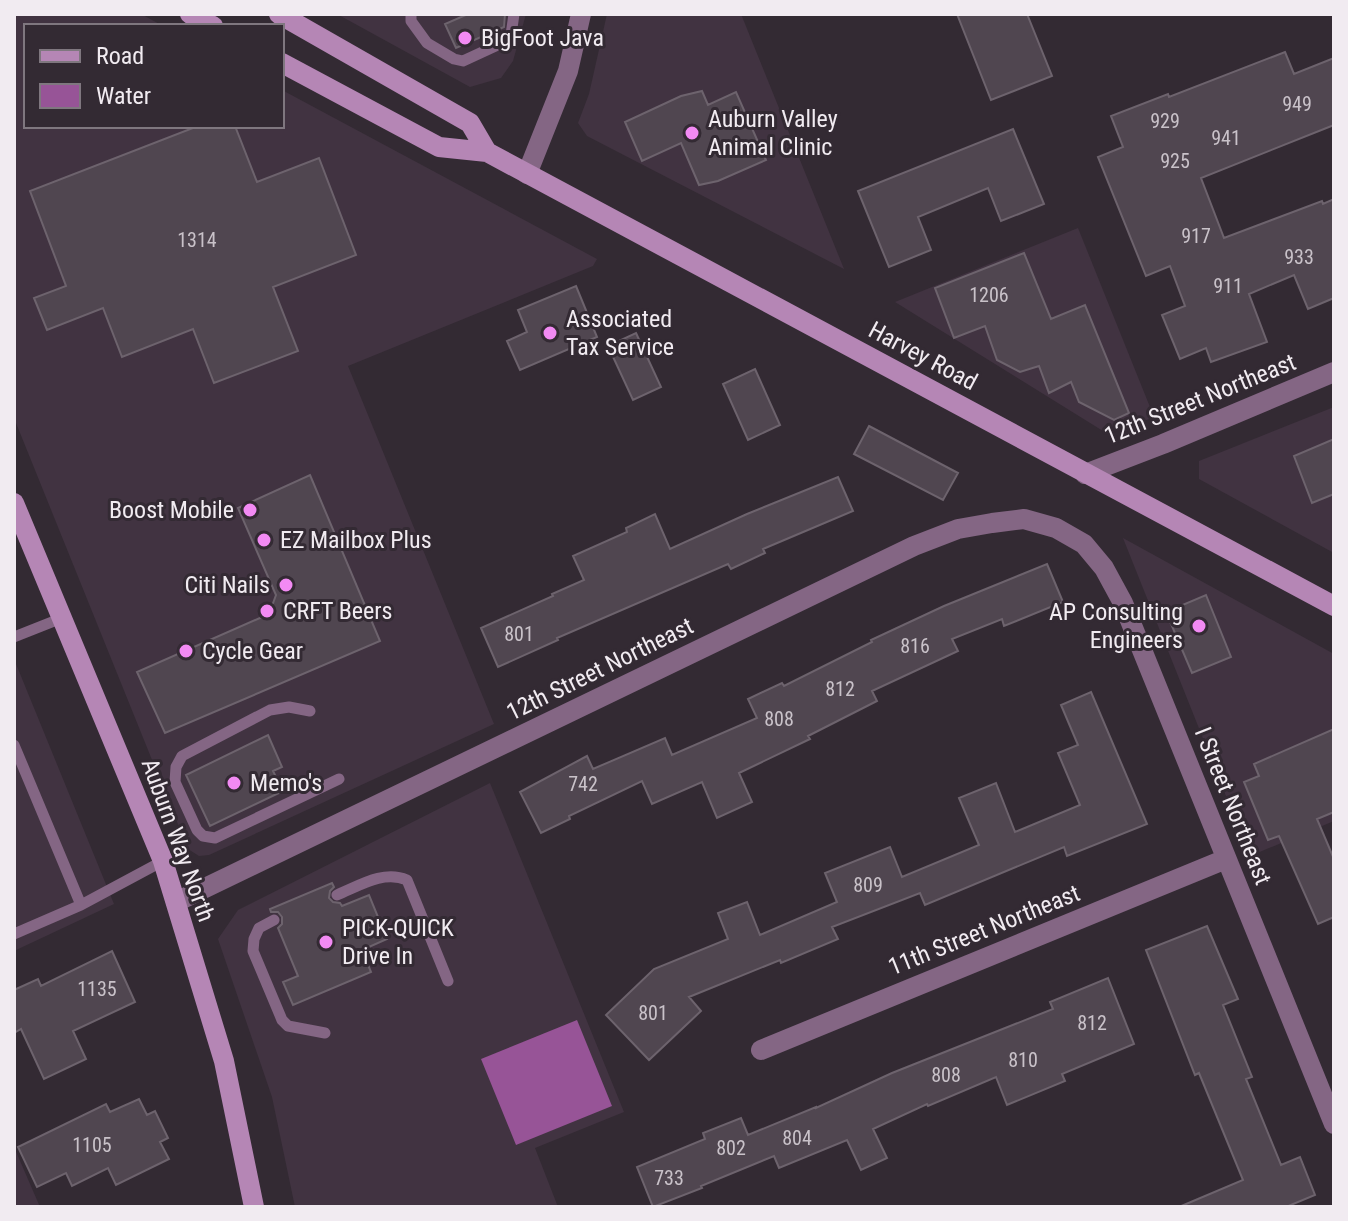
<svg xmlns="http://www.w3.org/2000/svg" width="1348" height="1221" viewBox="0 0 1348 1221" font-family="'Roboto Condensed',sans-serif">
<rect width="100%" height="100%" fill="#332a33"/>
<!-- built -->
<path fill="#413341" d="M14 14H141L163 26H26V126H282V90L597 259 593 266 348 366 494 724 209 855 199 856 188 849 14 418Z
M337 14H526L513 61 501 78 470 87Z
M607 14H741L844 269 587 136 578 123 589 94Z
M1078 228 1154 417 1119 431H1103L895 302Z
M1334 407V553L1199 479V461Z
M1123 538 1334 654V821L1250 856Z
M14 659 114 904 14 951Z
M490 783 624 1112 535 1148 558 1207H295L272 1097 218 939 238 910Z
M14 1147 40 1207H14Z"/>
<!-- water -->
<path fill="#975497" d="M577 1020 612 1106 516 1145 481 1059Z"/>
<!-- building -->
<path fill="#504650" stroke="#6d636d" stroke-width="2" d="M468 14H505L504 27 456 48 445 24Z
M957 14H1027L1052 76 991 100Z
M1285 52 1294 74 1334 58V125L1201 178 1224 238 1322 201 1323 204 1334 199V298L1308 309 1294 275 1249 294 1267 342 1211 362 1206 348 1180 359 1162 315 1185 306 1170 266 1146 276 1098 157 1123 147 1111 116 1168 94 1169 97Z
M702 91 708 105 736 92 766 160 718 181 699 185 681 143 642 161 625 122 681 96Z
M198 126H235L257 182 319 158 356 255 273 287 298 351 214 383 193 329 122 357 103 308 47 330 34 298 66 286 30 191Z
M1013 129 1044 204 1001 221 988 188 918 217 931 250 889 267 858 191Z
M1024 253 1051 319 1085 305 1129 413 1114 420 1079 402 1071 382 1049 393 1039 366 1020 372 997 360 985 326 954 338 935 288Z
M576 286 597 337 520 370 507 341 527 332 518 310Z
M636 333 661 387 633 400 608 346Z
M755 369 780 425 748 440 723 384Z
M869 426 958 473 943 500 854 454Z
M1334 439V494L1312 503 1294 456Z
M310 475 380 641 165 733 137 672 269 614 276 595 238 508Z
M838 477 853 511 763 549 765 553 731 569 728 564 557 638 558 640 498 667 481 628 553 596 552 594 584 580 573 556 627 532 626 528 655 514 670 549 747 514Z
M1047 564 1063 602 1004 626 1002 619 952 639 958 651 872 691 877 701 808 736 810 739 739 773 752 802 717 818 702 782 652 804 642 781 569 816 570 819 541 833 520 792 587 756 593 769 665 738 672 755 757 718 748 699 782 683 784 686 872 642 871 640 944 606Z
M1206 595 1231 657 1192 673 1166 612Z
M1091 692 1147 824 1067 856 1064 847 925 905 920 893 832 927 838 939 781 963 780 960 689 997 701 1011 649 1060 606 1015 654 969 728 939 718 913 747 902 760 935 837 902 825 873 890 847 902 877 979 845 959 798 996 783 1015 832 1080 805 1058 753 1078 745 1061 705Z
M1334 729V812L1317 819 1334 859V917L1318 924 1279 836 1268 840 1244 782 1259 776 1254 764Z
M268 735 282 767 273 771 283 791 210 826 186 775Z
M332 883 334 887 330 891 329 898 333 902 340 903 342 906 369 895 387 939 362 950 371 972 293 1005 283 982 298 976 278 928 282 924V917L278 912H271L270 909Z
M1207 926 1238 999 1223 1005 1252 1077 1246 1079 1281 1165 1300 1157 1315 1195 1286 1207H1179L1243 1180 1199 1073 1195 1075 1146 950Z
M112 951 135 1002 73 1031 86 1059 44 1079 21 1029 14 1033V990L38 979 41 986Z
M1108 978 1134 1044 1062 1074 1065 1081 1007 1105 996 1077 928 1106 927 1104 873 1129 887 1158 861 1170 847 1140 779 1168 774 1156 701 1186 702 1188 653 1207 637 1167 705 1139 703 1133 741 1118 748 1135 816 1107V1108L892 1073 1053 1009 1050 1002Z
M139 1099 147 1115 155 1111 168 1138 160 1142 169 1159 116 1185 108 1168 72 1186 66 1173 37 1187 18 1147 106 1104 110 1112Z"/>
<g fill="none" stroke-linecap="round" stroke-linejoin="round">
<!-- service -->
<path stroke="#846684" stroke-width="11" d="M411 14V21L427 43 454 59 463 61 502 43 511 35 514 14
M14 637 62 618
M310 711 289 707 270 710 182 756 176 767 175 782 197 830 203 836 215 838 339 779
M14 745 81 905 163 861
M337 895C359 886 383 870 407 880L448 981
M274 920 259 928 254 939 253 951 282 1020 288 1026 325 1033
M14 934 81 905"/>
<!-- minor -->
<path stroke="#846684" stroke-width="20" d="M1085 474 1163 444 1334 372
M176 902 914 546 958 529 992 523 1024 519 1056 528 1084 544 1104 568 1123 603 1334 1124
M761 1050 1226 859"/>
<!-- tertiary -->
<path stroke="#846684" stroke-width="20" d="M527 174 568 71 581 14"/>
<!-- secondary -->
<path stroke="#b586b5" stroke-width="20" d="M190 14 213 26
M279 14 470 123 487 152
M282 63 439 147 487 152 1334 606
M14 503 163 861 224 1061 254 1207"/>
</g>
<!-- markers -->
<g fill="#f28af3" stroke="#332a33" stroke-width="3">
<circle cx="465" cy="38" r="8"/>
<circle cx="692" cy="133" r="8"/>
<circle cx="550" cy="333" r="8"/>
<circle cx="250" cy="510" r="8"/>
<circle cx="264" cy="540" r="8"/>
<circle cx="286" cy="585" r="8"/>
<circle cx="267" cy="611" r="8"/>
<circle cx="1199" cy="626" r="8"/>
<circle cx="186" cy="651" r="8"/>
<circle cx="234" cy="783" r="8"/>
<circle cx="326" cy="942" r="8"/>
</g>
<g text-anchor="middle" stroke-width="6" stroke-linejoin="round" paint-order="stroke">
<!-- number labels -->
<g font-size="20" fill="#c9c2c9">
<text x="1297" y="111">949</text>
<text x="1165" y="128">929</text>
<text x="1226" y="145">941</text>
<text x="1175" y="168">925</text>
<text x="1196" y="243">917</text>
<text x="197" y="247">1314</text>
<text x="1299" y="264">933</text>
<text x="1228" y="293">911</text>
<text x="989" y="302">1206</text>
<text x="519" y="641">801</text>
<text x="915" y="653">816</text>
<text x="840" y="696">812</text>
<text x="779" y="726">808</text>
<text x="583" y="791">742</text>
<text x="868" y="892">809</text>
<text x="97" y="996">1135</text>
<text x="653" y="1020">801</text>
<text x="1092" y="1030">812</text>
<text x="1023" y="1067">810</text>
<text x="946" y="1082">808</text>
<text x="797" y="1145">804</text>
<text x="92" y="1152">1105</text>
<text x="731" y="1155">802</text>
<text x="669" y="1185">733</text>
</g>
<!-- poi labels -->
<g font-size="24" fill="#f1ebf1" stroke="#332a33" text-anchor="start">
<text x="481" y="46">BigFoot Java</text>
<text x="708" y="127">Auburn Valley<tspan x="708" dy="28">Animal Clinic</tspan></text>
<text x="566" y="327">Associated<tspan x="566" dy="28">Tax Service</tspan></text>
<text x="234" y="518" text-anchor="end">Boost Mobile</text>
<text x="280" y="548">EZ Mailbox Plus</text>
<text x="270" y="593" text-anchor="end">Citi Nails</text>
<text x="283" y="619">CRFT Beers</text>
<text x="1183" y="620" text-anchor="end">AP Consulting<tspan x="1183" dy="28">Engineers</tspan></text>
<text x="202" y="659">Cycle Gear</text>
<text x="250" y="791">Memo's</text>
<text x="342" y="936">PICK-QUICK<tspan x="342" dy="28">Drive In</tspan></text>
</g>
<!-- street labels -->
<g font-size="24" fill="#f1ebf1" stroke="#332a33">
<text transform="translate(923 356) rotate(28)" y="8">Harvey Road</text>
<text transform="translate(1200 399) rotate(-22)" y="8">12th Street Northeast</text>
<text transform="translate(600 669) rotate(-26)" y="8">12th Street Northeast</text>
<text transform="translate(1233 806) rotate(68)" y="8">I Street Northeast</text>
<text transform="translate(178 840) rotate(70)" y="8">Auburn Way North</text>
<text transform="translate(984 930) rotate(-22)" y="8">11th Street Northeast</text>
</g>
</g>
<!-- border -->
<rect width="1348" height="1221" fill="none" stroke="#f1ebf1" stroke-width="32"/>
<!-- legend -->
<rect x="24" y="24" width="260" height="104" fill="#332a33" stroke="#7f777f" stroke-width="2"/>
<rect x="40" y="50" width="40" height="12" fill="#b586b5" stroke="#7f777f" stroke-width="2"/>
<text x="96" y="64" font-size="24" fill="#f1ebf1">Road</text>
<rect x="40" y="84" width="40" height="24" fill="#975497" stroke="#7f777f" stroke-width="2"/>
<text x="96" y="104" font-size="24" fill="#f1ebf1">Water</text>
</svg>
